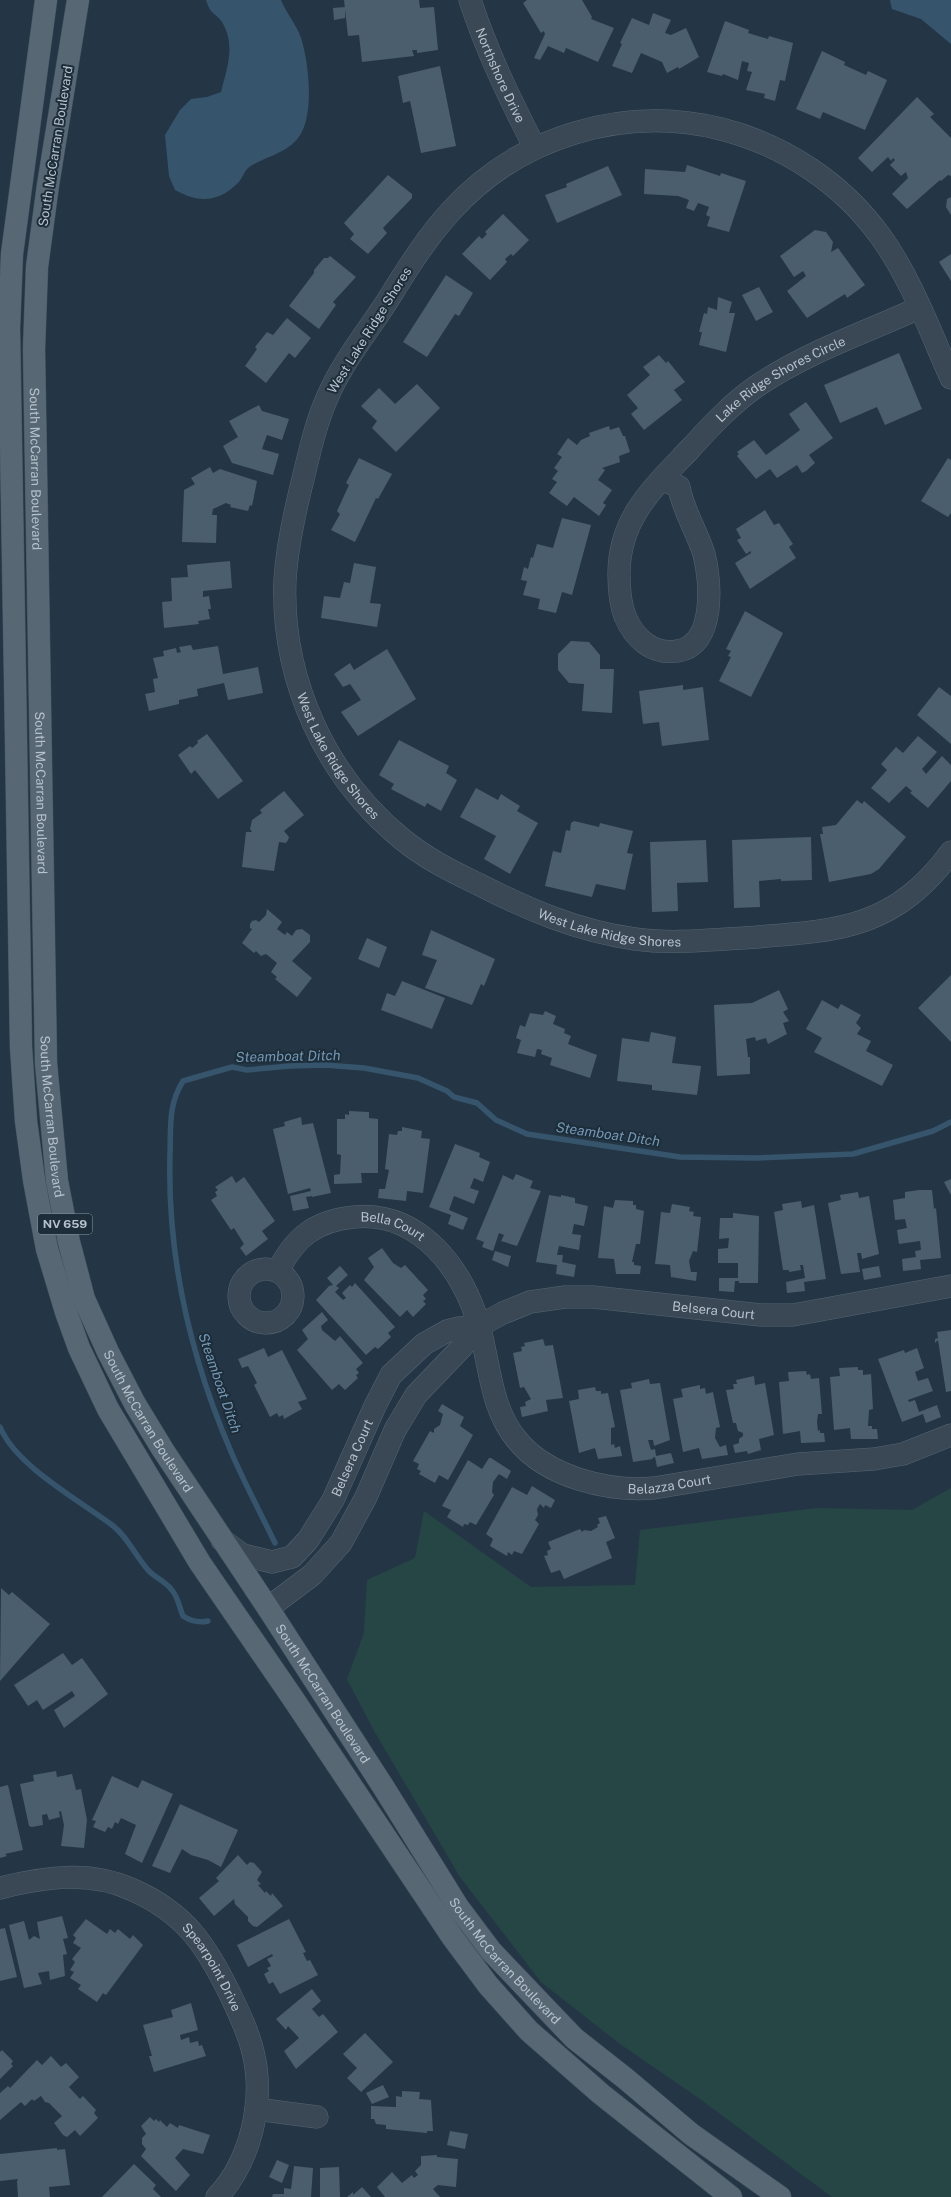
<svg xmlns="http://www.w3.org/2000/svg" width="951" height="2197" viewBox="0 0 951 2197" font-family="'Public Sans',sans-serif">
<rect width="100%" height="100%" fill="#243645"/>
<!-- green -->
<path fill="#264645" d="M951 1488V2197H832L700 2099 620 2044 541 1982 460 1877 373 1729 347 1679 364 1633 367 1580 415 1558 424 1511 531 1587 635 1585 640 1530 817 1508 912 1510Z"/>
<!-- water -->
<path fill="#36556d" d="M206 0H281C286 13 297 25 301 38 309 63 315 117 298 138 286 154 263 157 248 168 244 172 242 179 238 183 217 203 199 203 175 190L169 176 165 135 180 110 191 99 207 97 221 92C227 68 236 45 222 22 215 12 211 16 206 0Z
M890 0H951V44L921 19 892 9Z"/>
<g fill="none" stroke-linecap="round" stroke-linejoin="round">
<!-- stream -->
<path stroke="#36556d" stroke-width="5.5" d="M0 1427C16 1466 79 1500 112 1525 127 1536 135 1555 148 1570 154 1577 165 1581 171 1589 179 1598 179 1607 183 1616 192 1622 199 1623 208 1621
M275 1543C261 1514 245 1484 232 1454 191 1359 167 1258 170 1154 171 1127 168 1105 183 1081L232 1067 247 1070 290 1066 325 1065 364 1068 418 1078 447 1091 454 1097 477 1103 496 1120 527 1134 680 1157 755 1158 853 1154 933 1131 951 1122"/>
</g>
<!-- building -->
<path fill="#4a5e6d" d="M344 0H419L420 8 434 7 438 50 417 53V50H412L414 56 362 62 359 35 348 36Z
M527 0H582L592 17 591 19 614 28 598 62 566 48 564 53 548 46 540 60 534 58 545 34 544 31 541 33 523 3Z
M345 7V18L334 20 333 8Z
M653 13 671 20 665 33 671 35 686 28 699 57 679 69 678 67 667 73 662 62 641 53 632 73 612 66 622 44 620 43 632 18 649 25Z
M725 21 749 30 748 33 768 39 769 36 793 43 785 81 780 80 775 101 764 98 765 94 746 90 752 72 747 71 749 63 742 61 738 80 723 74 722 76 707 72Z
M822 51 845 62 844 65 866 75 868 71 887 80 865 130 823 112 820 119 796 109Z
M440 66 456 146 421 153 410 101 403 103 398 76Z
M917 97 934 114 930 117 951 138V176L948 175 941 181 940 180 907 209 892 194 908 178 906 172 901 176 890 165 895 160 893 158 891 161 888 157 872 172 858 158Z
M687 165 720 176 721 173 746 181 729 232 707 226 710 217 706 215 709 207 698 203 694 211 686 208 689 200 678 196 644 194 645 169 685 172Z
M608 166 622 195 557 223 545 195 567 187 566 184Z
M388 175 412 194V198L383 228 387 233 368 254 350 239 354 234 344 223Z
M951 197V215L946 207 947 199Z
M503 214 529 240 513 256 511 254 505 259 507 262 490 280 462 254 479 236 482 239 487 234 485 232Z
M815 230 826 232 833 242 831 252 838 248 865 285 847 298 845 294 807 318 787 291 806 276 803 271 794 277 780 256Z
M951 254V281L939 262Z
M330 256 356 277 333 302 336 305 319 329 289 306 314 273V270L324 258H328Z
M446 275 473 293 459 316 455 314 427 357 403 342Z
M759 287 773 312 756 321 742 295Z
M718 297 732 302 729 313H735L726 352 699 345 702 332H699L704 313 707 314 708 307 717 310Z
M287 318 311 338 295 358 289 353 266 383 245 366 257 349 255 347 267 332 273 335Z
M899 353 922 409 885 425 877 407 840 423 824 385Z
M659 355 666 363 668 361 685 382 674 390 682 400 644 430 631 414 638 408 627 395 650 375 643 367Z
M417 384 440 408 396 452 372 428 377 421 361 406 379 388 395 404Z
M806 402 833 438 809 455 815 463 806 471 802 473 797 465 777 478 770 469 756 479 737 456 739 454 737 452 754 440 766 455 788 439 800 430 789 414Z
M259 405 262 411 289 419 282 440 267 435 262 449 279 454 273 475 232 463 223 446 238 437 229 421Z
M609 426 610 430 619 427 623 436H625L630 452 619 456 620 462 602 468 605 470 598 480 612 490 603 503 606 505 599 516 574 497 567 506 549 493 557 482 552 479 558 471 554 468 562 457 557 454 568 438 577 445 581 440 590 436 589 433Z
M359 458 392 474 378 499 376 498 355 542 331 530 340 514 337 511 349 485 346 483Z
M948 458 951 460V513L948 517 921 501Z
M210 467 213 473 220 469 257 481 252 506 250 505 248 511 230 507 231 505 226 503 213 509 212 515H217L216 543 182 542 184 490 195 484 191 478Z
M765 510 774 525 779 523 793 544 789 547 796 558 750 589 735 563 751 553V551L746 554 737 540 741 538 736 529Z
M562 518 591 525 572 595 562 592 556 613 538 609 540 599 523 595 527 581 521 580 524 567 528 569 531 557 533 558 537 544 553 548Z
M230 561 232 588 203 591V597L209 596 211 609H208L210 619 198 621 199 624 164 628 162 602 172 601 171 578 188 577 187 565Z
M354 563 376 567 370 603 381 604 377 627 321 618 324 596 340 598 344 582 350 583Z
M745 611 783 633 751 697 719 681 731 657 728 656 731 651 726 649Z
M571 641 589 642 600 655V669H614L612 713 582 711 584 684 569 683 558 670V654Z
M191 645 193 650 218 646 223 674 258 667 263 693 228 700 224 683 197 689 198 696 179 700V704L149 711 145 694 155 692 153 679 158 678 153 658 164 656 163 651 176 648 177 653 181 652 179 647Z
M387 649 416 699 358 736 341 712 361 700 350 684 343 687 334 674 350 663 354 670Z
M683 685V690L703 687 709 740 662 746 659 722 643 724 639 691Z
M939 687 951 696V744L917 715Z
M207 734 243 781 218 799 195 770 191 774 178 755 190 746 192 748 198 743 197 741Z
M918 736 937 752 922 769 926 774 942 756 951 765V781L928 808 910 793 912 791 906 786 889 803 871 788 887 770 881 764 896 747 903 753Z
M399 740 449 766 446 773 457 780 441 811 427 803 425 807 391 789 394 784 379 775Z
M476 788 498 800 501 794 520 806 517 811 538 823 510 874 484 859 496 836 460 817Z
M284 791 304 815 284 831 289 837 288 840 286 843 279 842 274 871 242 867 246 832H252L250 829 252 820 262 813 260 810Z
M857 800 862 804 864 801 906 837 879 869 871 874 829 882 820 834H823L822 827 836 825Z
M574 821 599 827 600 823 633 831 627 853 633 854 625 890 596 884 592 897 545 886 553 851 561 853 566 830 570 831 571 823Z
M811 837 812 880 781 881V879L759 881 760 907 734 908 732 840Z
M706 840 708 882 677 883 678 911 652 912 650 842Z
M267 909 282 922 277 929 285 935 287 932 292 936 296 930 302 929 310 935V942L292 961 312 978 297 997 275 979 277 977 271 972 277 963 266 954 261 956 256 951 254 953 242 943 252 929 250 928V924L252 921 256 920 259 922 266 915Z
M431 930 495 959 484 986 481 984 472 1005 425 988 437 960 422 955Z
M367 938 387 947 379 968 358 959Z
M951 975V1042L918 1008Z
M402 981 445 998 432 1029 381 1010 387 993 395 996Z
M779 990 788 1009 783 1012 789 1021 783 1023 787 1034 768 1044 766 1038 756 1041 755 1037 746 1039 748 1057H750V1074L717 1076 714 1005 752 1003Z
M822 1000 838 1009 841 1004 861 1015 856 1023 861 1028 857 1034 871 1041 866 1051 893 1065 882 1086 814 1052 822 1038 806 1029Z
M545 1011 556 1016 553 1024 565 1029 564 1033 571 1036 568 1044 597 1055 590 1078 550 1065 552 1058 541 1054 542 1050 537 1049 535 1057 517 1053 521 1040 516 1038 520 1025 525 1027 530 1013 543 1015Z
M651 1032 676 1037 672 1063 701 1066 697 1095 652 1090V1085L617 1081 622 1038 649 1042Z
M349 1111 369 1112V1118L378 1119V1173H361L362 1183 334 1184V1175L340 1174 341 1155 337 1154V1119H345V1114L349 1115Z
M301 1117 302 1125 313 1123 331 1193 312 1197V1196L306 1197 309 1208 293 1211 290 1196 311 1191 310 1188 288 1194 273 1129 285 1126 284 1122Z
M402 1127 422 1131 421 1138 430 1139 423 1193 407 1191 406 1201 378 1198 379 1189H385L389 1170 385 1169 389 1134 397 1135 398 1131H402Z
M455 1144 480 1153 479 1157 490 1162 483 1182 474 1178 470 1188 479 1191 474 1204 454 1196 449 1210 468 1218 463 1230 448 1224 451 1215 429 1207Z
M516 1174 533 1181 530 1188 541 1191 517 1246 501 1241 504 1235 499 1233 493 1251 482 1247 484 1242 476 1239 503 1175 513 1180Z
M232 1176 236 1183 244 1177 275 1221 262 1231 268 1239 246 1256 240 1248 244 1244 234 1228 231 1230 211 1200 217 1196 215 1192 218 1190 215 1187Z
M951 1179V1195L944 1182Z
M919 1190H932L934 1209 936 1208 941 1258 920 1260 921 1269 903 1271 902 1259 916 1257 915 1251 921 1250 920 1241 899 1244 897 1230 907 1228 905 1219 895 1220 893 1200 905 1198V1192Z
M858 1192 859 1198 869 1196 879 1254 862 1259 861 1253H857L860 1272 841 1274 828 1203 841 1200 840 1195Z
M549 1195 561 1197V1195L575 1198V1203L588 1206 584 1226 574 1224 572 1234 581 1235 579 1250 559 1246 557 1255H563L562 1262 576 1265 574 1277 556 1274 557 1265 536 1262Z
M615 1200 633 1201V1205H636V1209L644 1211 640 1244H636L632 1262H634V1265L641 1266 640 1274H616L614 1259 598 1258 604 1206 613 1208Z
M801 1201 802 1208 814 1205 826 1279 804 1282 805 1291 787 1293 786 1282 805 1278 803 1265H800L801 1270 789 1272V1270H783L774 1212 783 1210 782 1204Z
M672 1204 690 1207 689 1211 694 1212 693 1216 701 1217 697 1252 693 1251 689 1261 691 1272H697L696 1281 671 1277 670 1265 655 1264 661 1212 670 1213Z
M733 1213 759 1216 758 1283H739V1281H735L734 1292 719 1291V1278H738V1263H718V1249L728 1248 729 1238 719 1239 720 1218H733Z
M382 1248 393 1263 401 1268 405 1265 428 1290 423 1295 426 1299 423 1301 426 1304 413 1317 407 1310 400 1317 364 1280 374 1267 368 1258Z
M495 1251 511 1256 508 1267 492 1260Z
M340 1266 348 1275 336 1286 339 1288 335 1292 343 1300 346 1298 342 1293 350 1285 352 1287 355 1283 395 1327 388 1333 391 1337 378 1349 375 1347 366 1355 316 1300 329 1286 333 1285 327 1278Z
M879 1266 881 1277 864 1280 862 1269Z
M322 1312 328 1320 321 1326 322 1330 335 1341 340 1336 363 1363 356 1369 359 1373 356 1375 358 1378 345 1390 339 1384 332 1390 297 1350 308 1339 302 1330Z
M951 1330V1391L946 1392 938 1340 935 1343V1339L938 1338 937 1332Z
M543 1339 545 1346 553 1345 563 1398 546 1400 548 1411 522 1417 520 1407 526 1406 525 1402 531 1399 524 1387 520 1388 513 1353 522 1351 521 1347 525 1346 524 1343Z
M264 1348 268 1357 282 1350 307 1399 298 1402 302 1409 284 1419 283 1415 279 1417 277 1413 270 1417 254 1385 257 1383 248 1366 242 1368 238 1359Z
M917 1348 924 1368 915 1372 918 1381 928 1378 933 1391 908 1400 909 1402 915 1400 919 1412 937 1405 941 1417 926 1423 923 1414 902 1422 878 1359 904 1350 905 1353Z
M858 1367V1370H863V1375L871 1374 873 1409 869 1410 868 1426H872V1429H877L878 1439H851L850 1428 834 1430 830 1377 840 1376 839 1368Z
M806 1371 807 1375 810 1374 811 1379 819 1378 822 1414H818L817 1422 818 1431 820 1430V1433H824L825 1442 801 1443 800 1431 783 1434 779 1382 789 1381 788 1372Z
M754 1376 755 1385 765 1383 774 1435 759 1439 761 1450 748 1454 747 1451 735 1453 733 1445 739 1443V1439L743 1436V1433L738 1431 736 1423H733L726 1390 734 1389 733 1384H737L736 1380Z
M649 1379 650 1384 660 1383 670 1440 654 1446 653 1440H648L651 1450 655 1449 656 1456 671 1453 674 1463 657 1467 655 1457 652 1458 653 1459 633 1462 620 1390 632 1388 631 1383Z
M700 1385V1389L705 1388 706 1394 713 1392 720 1427 716 1428 715 1438 720 1447 726 1445 728 1455 702 1459 699 1448 683 1452 673 1399 683 1397 681 1389Z
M595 1387 596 1391H601V1394L608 1393 615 1427 611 1428V1445L614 1444 615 1448 620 1446 622 1456 598 1459 595 1448 579 1453 569 1401 579 1399 578 1390Z
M442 1404 464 1417 460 1426 473 1435 448 1480 439 1475 435 1483 419 1474 421 1471 417 1469 419 1464 413 1461 430 1431 434 1433V1429L440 1425 443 1414 438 1411Z
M489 1458H491L511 1471 507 1479 499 1474 493 1482 492 1492 494 1495 476 1525 470 1522 468 1525 464 1524 463 1527 447 1517 451 1510 442 1506 468 1460 482 1469Z
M532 1486 555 1500 551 1508 545 1505 544 1508 540 1504 537 1509 538 1515 535 1520 539 1524 522 1554 514 1551 512 1555 508 1552 507 1556 490 1546 493 1539 486 1534 512 1487 527 1495Z
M606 1516 615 1538 606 1542 612 1558 564 1579 560 1570 551 1573 544 1556 548 1555 547 1551 551 1549 548 1542 580 1529 582 1532 584 1530 591 1531 598 1527 597 1525 600 1523 598 1518Z
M1 1588 9 1595 12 1592 50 1624 0 1681Z
M63 1653 72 1665 82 1658 108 1694 64 1728 54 1710 75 1696 72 1691 43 1710 37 1700 28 1706 14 1685Z
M56 1771 57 1777 72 1774 76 1790 81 1789 87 1820 84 1848 61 1846 64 1825 61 1811 59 1812 60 1817 49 1820 47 1814 42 1815 43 1825 32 1827 29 1826 20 1784 34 1781 33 1775Z
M112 1776 138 1788 142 1780 173 1794 142 1863 125 1854 136 1825 121 1818 118 1824 115 1822 112 1829 108 1827 105 1832 93 1827 96 1821 92 1820Z
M8 1785 23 1850 5 1854 7 1856 0 1858V1787Z
M180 1804 238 1830 221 1867 208 1860 191 1855 182 1849 170 1873 152 1866Z
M238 1855 247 1865 250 1862 254 1863 262 1872 257 1880 261 1884 258 1885 265 1893 266 1891 271 1896 272 1893 283 1906 257 1927 253 1926 248 1921V1917L235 1904 234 1899 214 1916 199 1898 219 1881 216 1878Z
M62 1916 68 1938 63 1939 67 1954 63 1955 65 1976 50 1980 49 1971 38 1973 42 1984 24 1988 9 1925 24 1921 29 1940 34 1936 40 1939 37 1922Z
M86 1919 107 1934 110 1929 115 1933 118 1929 130 1939 133 1935 143 1945 106 1995 103 1993 97 2002 78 1989 81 1985 70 1978 74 1972 70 1970 75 1962 72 1959 81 1948 73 1943 76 1938 73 1935Z
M289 1919 306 1952 303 1953 307 1961 310 1960 318 1975 280 1994 273 1982 269 1984 264 1974 269 1971 267 1968 271 1966 267 1959 273 1956 272 1954 248 1967 237 1945Z
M5 1928 17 1977 0 1981V1929Z
M312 1989 321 2001 312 2009 319 2017 323 2014 338 2032 296 2069 284 2051 299 2038 288 2026 286 2030 276 2019Z
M191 2003 198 2030 180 2035 181 2040 189 2037 190 2043 198 2041 199 2046 202 2045 206 2056 154 2072 149 2056H152L143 2025 173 2017 171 2010Z
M365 2033 393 2062 361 2092 347 2078 357 2068 343 2054Z
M2 2050 13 2061 11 2064 13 2066 0 2079V2052Z
M51 2056 61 2067 66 2063 79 2077 69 2087 80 2099 83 2096 96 2110 94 2113 98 2118 80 2136 75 2130 67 2137 63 2135 54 2123 62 2116 49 2103 45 2102 41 2096 34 2101 32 2099 25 2106 21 2102 0 2120V2093L8 2086 10 2088 37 2060 42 2065Z
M383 2085 389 2097 372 2104 366 2093Z
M402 2091 420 2092 419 2099 431 2100 433 2131H427V2133L386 2129V2125L376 2124 374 2119H371V2106L396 2107V2096L402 2097Z
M150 2117 154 2121 156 2119 159 2122 160 2120 167 2127 170 2123 178 2128 179 2125 210 2135 203 2154 183 2149 175 2158 190 2175 176 2191 141 2156 146 2149 142 2144V2138L146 2134 141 2126Z
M450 2131 468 2134 465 2149 447 2145Z
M57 2148V2150L65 2149 70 2185 49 2187 50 2197H18L17 2181 18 2179 0 2181V2154Z
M437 2155V2157L458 2159 456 2187 438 2185 433 2189 440 2197H385L377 2187 392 2172 402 2183 412 2175 414 2178 418 2175 415 2171 421 2165V2156Z
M277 2160 289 2165 282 2183 269 2177Z
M134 2164 156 2185 153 2189 161 2197H102Z
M294 2166 313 2168 311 2197H272L273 2194H284V2188L291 2189Z
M339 2167 340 2197H320V2168Z
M362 2187 371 2197H347L353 2192V2195Z"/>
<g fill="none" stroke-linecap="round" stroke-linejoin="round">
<!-- minor casing -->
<g stroke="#576571" stroke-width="23">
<g id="minor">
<path id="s1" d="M470 0C487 52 510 99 535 148"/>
<path id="s2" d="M951 378C930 331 911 279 881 237 843 184 785 145 721 129 625 105 519 136 452 210 425 239 405 273 384 306 364 336 341 365 327 398 315 425 309 455 302 483 294 515 287 547 285 580 281 679 325 776 402 839 425 858 451 871 478 884 529 910 578 931 635 939 671 944 707 940 743 938 833 931 892 932 951 852"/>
<path id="s3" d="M662 479 679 487C683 511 697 531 704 554 711 581 716 646 677 651 652 655 634 638 625 616 620 603 619 588 619 574 619 518 653 488 689 450 710 427 731 404 757 386 805 353 866 332 919 308"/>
<circle cx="266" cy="1296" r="27"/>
<path id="s4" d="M278 1271C295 1237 315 1221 354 1217 419 1210 464 1270 479 1326 490 1364 490 1408 517 1440 547 1477 608 1492 654 1488L798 1464 874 1459 903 1454 951 1435"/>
<path id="s5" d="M222 1540 243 1555 272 1562 292 1557 308 1540 333 1500 375 1406 391 1375 424 1344 447 1331 459 1328 479 1326"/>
<path id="s6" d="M268 1608 312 1575 341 1543 366 1497 395 1430 416 1395 462 1347 479 1326 503 1313 530 1302 565 1297H593L761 1315H793L951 1286"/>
<path id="s7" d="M0 1888C44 1877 90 1870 133 1890 185 1913 206 1945 230 1994 239 2013 248 2031 253 2052 265 2100 251 2161 217 2197"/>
<path d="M256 2109 317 2117"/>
</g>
</g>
<!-- major casing -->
<g stroke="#42515d" stroke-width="23">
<g id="major">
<path d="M46 0 12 254 9 328 15 678 21 1047 26 1121 34 1180 47 1249 66 1312 79 1348 108 1409 200 1563 292 1697 453 1938 488 1985 529 2031 601 2094 731 2197"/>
<path id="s8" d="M78 0 48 185 37 267 34 349 46 1063 57 1181 69 1242 84 1299 108 1352 135 1404 163 1450 268 1608 384 1788 458 1907 491 1951 574 2038 626 2079 691 2134 780 2197"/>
</g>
</g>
<!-- minor -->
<use href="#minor" stroke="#394854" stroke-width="22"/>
<!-- major -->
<use href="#major" stroke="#576774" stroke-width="22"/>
</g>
<g text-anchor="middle" stroke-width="4" stroke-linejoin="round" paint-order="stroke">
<!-- shield labels -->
<rect fill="#1d2d39" stroke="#8895a1" stroke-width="1" x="38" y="1214" width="54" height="20" rx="3"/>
<g font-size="12" font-weight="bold" fill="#b6c2ce">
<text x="65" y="1228">NV 659</text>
</g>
<!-- street labels -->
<g font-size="13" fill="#b6c2ce" stroke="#1d2d39">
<text dy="5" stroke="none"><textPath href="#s1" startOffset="81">Northshore Drive</textPath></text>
<text transform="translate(55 146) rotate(-81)" y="5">South McCarran Boulevard</text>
<text transform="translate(369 330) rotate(-58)" y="5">West Lake Ridge Shores</text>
<text dy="5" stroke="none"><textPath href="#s3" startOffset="577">Lake Ridge Shores Circle</textPath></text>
<text dy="5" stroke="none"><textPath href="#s8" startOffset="472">South McCarran Boulevard</textPath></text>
<text dy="5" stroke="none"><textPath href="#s2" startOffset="1251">West Lake Ridge Shores</textPath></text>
<text dy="5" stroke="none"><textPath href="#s8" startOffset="796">South McCarran Boulevard</textPath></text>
<text dy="5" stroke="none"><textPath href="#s2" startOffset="1586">West Lake Ridge Shores</textPath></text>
<text dy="5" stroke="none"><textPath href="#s8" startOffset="1120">South McCarran Boulevard</textPath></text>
<text dy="5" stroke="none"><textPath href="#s4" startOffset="139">Bella Court</textPath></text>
<text dy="5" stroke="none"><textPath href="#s6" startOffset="599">Belsera Court</textPath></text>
<text dy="5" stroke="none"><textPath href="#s8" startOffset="1444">South McCarran Boulevard</textPath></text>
<text dy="5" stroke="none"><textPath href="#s5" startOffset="193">Belsera Court</textPath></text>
<text dy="5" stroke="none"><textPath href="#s4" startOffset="566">Belazza Court</textPath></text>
<text dy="5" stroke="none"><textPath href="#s8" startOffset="1768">South McCarran Boulevard</textPath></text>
<text dy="5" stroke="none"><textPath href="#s8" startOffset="2092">South McCarran Boulevard</textPath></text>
<text dy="5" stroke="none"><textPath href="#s7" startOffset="249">Spearpoint Drive</textPath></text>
</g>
<!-- water labels -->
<g font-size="14" font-style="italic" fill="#7397b4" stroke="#1d2d39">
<text transform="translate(288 1056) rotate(-1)" y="5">Steamboat Ditch</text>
<text transform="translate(608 1134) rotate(8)" y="5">Steamboat Ditch</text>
<text transform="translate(220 1383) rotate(71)" y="5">Steamboat Ditch</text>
</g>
</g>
</svg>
